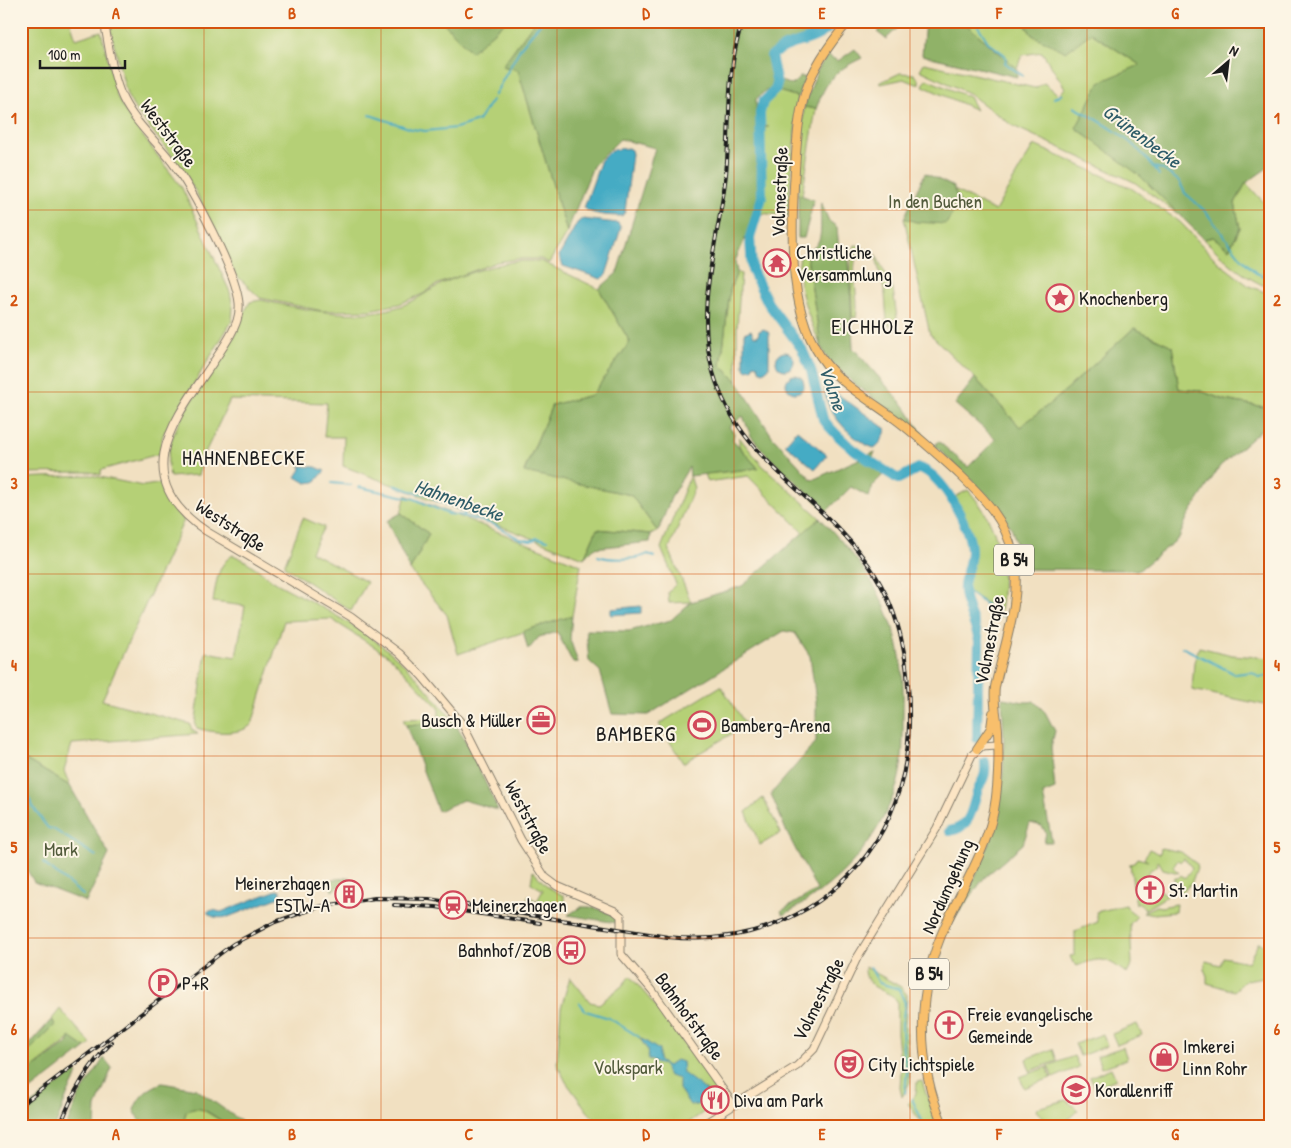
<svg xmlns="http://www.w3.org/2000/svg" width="1291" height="1148" viewBox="0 0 1291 1148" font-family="'Patrick Hand',sans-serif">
<rect width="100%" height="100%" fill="#fcf5e5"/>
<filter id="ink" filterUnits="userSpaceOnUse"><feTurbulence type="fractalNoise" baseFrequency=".02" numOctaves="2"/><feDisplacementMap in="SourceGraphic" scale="10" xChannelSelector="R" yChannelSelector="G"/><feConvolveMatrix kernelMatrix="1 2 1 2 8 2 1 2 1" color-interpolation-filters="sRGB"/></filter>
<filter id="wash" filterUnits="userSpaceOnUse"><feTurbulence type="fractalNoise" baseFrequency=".0096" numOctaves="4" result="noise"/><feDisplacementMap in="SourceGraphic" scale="20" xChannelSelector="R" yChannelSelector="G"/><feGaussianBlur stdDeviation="1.12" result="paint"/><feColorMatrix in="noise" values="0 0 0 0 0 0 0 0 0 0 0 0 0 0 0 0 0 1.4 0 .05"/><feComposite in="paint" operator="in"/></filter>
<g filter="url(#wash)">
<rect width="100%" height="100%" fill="#f1e0c1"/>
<!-- green -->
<path fill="#b5d076" stroke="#687649" d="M21 21H70L76 39 101 31 117 96 130 119 182 188 230 292 233 308 232 321 163 435 159 454 101 470V475L90 472 21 473V135L26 101 21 84Z
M108 21H442L471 51 506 21H535L502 66 518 70 567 232 549 263 541 259H517L497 262 438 284 423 294 399 304 370 310 323 311 260 298 235 274 196 192 172 156 133 106 127 95Z
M962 21H1023L1032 35 1091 33 1140 65 1139 175 1185 219 1134 182 1013 126 968 93 920 70 924 63 1035 88 1044 83 1059 95 1065 88 1042 52 1022 55 1017 68Z
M900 73 914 74 919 79V85L904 79 881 84 879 83Z
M926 79 969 97 976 110 923 86Z
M775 90 798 97 788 216 760 213 765 199 761 182 765 127H769H758L759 111Z
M804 107 816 109 802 195 798 194Z
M1034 145 1131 188 1180 222 1218 262 1249 286 1270 294V408L1224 400 1201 391 1179 389 1172 346 1134 328 1056 399 1020 427 975 378 930 334 904 218 916 222 954 190 995 211Z
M1246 183 1270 209V288C1243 278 1224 259 1204 239L1213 237 1230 248 1240 228 1235 203Z
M855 245 862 246 866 252 858 251C849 273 860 296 856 318L852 317C853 291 847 270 855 245Z
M806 251 821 347C811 321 794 285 800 257Z
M875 253 893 289 898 325H889L887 322 885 294Z
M518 261H541L599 289 630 342 592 395 552 405 524 471 631 495 658 532 651 534 597 529 584 558 343 466 344 437H324L327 403 230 400 204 455 198 475 170 477C157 435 205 385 226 351 236 335 241 317 250 302L261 300C307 310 354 321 401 306 415 301 425 293 438 286 455 276 497 264 518 261Z
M737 272 741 274 737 328V381L721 366 730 290Z
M739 437 761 464 820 518 805 534 748 476 707 482 704 474 758 468 739 446Z
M90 475 143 486 163 483 164 496 184 520 102 700 190 724 192 730 198 734 72 744 64 771 70 786 21 757V478Z
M690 476 694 488 669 549 691 602 669 603 668 592 676 584 661 548Z
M968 490C1000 525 1007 566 1000 612L964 589C965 582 969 574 970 566 974 540 965 521 951 499Z
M406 495 581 565 572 616 458 654 447 615 410 570 429 534 401 513Z
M303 518 324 527 311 552 367 582 351 611 284 566Z
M233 555C250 561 263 575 278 584 316 604 355 624 389 651 414 671 433 697 454 721L406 725 403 719 439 718V708L390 657 331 619 284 621 252 724C241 736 212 733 197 728L195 725 206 652 236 657 245 606 213 602C216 585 217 564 233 555Z
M1199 647 1232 655 1270 658V706L1192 690 1194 662Z
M721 686 746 725 683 763 659 724Z
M763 798 781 833 760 845 746 812Z
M1161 848 1181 852 1198 865 1191 884 1181 892 1177 890 1180 887 1173 878H1178L1181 875 1185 878 1192 868 1184 858 1180 862 1178 860 1173 867 1179 873 1163 869 1159 862H1156L1158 865 1149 871 1145 880 1138 885 1142 889 1140 897 1143 900 1152 898 1159 894 1158 889 1167 896 1144 910 1145 908 1137 903 1136 905 1130 864 1134 863 1137 858 1148 861 1144 859 1149 849 1160 854Z
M533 871 548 887 564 896V905L550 906 527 900 528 896 537 901 543 890 531 883Z
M1176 904 1175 912 1154 914 1143 912 1156 906 1161 907Z
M1126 905 1128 909 1137 916 1130 924 1132 964 1127 974C1107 958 1102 956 1077 966L1072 961 1070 956 1075 955V931L1098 922 1096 912Z
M1259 942 1270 950V976L1246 980 1234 991 1207 983V976L1204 969 1206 961 1220 965 1223 957 1248 962Z
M865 967 901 987 907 995 905 1026 910 1082 902 1097 900 1088 901 1070 897 1033V1001C889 988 864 992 865 967Z
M630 976 671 1024 718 1091 709 1096V1100L704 1105 707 1110 682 1127H609L598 1122 588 1112 566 1082 557 1064 561 1008 570 977 590 1002 599 1004 622 986Z
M60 1009 91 1044 86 1048 70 1039 21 1077V1059L55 1025 52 1019Z
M1137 1024 1142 1035 1117 1045 1112 1034Z
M1103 1034 1107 1046 1080 1056 1075 1044Z
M1123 1047 1127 1059 1101 1068 1097 1056Z
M1053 1049 1057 1061 1030 1071 1026 1059Z
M1074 1056 1079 1067 1053 1078 1048 1066Z
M1047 1067 1051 1078 1024 1088 1020 1077Z
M1111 1068 1116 1079 1095 1088 1090 1077Z
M922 1081 937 1127H924L908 1103 916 1094 917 1082Z
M1066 1100 1078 1110 1060 1127H1055L1036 1111 1037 1108Z
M193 1108H200L231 1127H182L186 1112Z"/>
<!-- forest -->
<path fill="#90b267" stroke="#566742" d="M442 21H506L471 52Z
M535 21H808L823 32C805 50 787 44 770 61L775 79 792 85 800 77H805L798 97 775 90 765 91 756 99 758 198 752 223 735 261 737 272 730 290 721 366 737 381 772 436 812 480 875 452 870 464 884 474 873 485 869 497 851 487 827 511 767 455 751 436 743 416 729 427 734 433 733 440 758 468 690 476 689 467 672 495 658 532 631 495 524 472 552 405 592 395 630 342 599 289 617 273 655 148 620 139 593 166 567 232 518 70 502 66Z
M890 21H905L886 39 877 32Z
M925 21H962L1017 68V77L922 55Z
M1023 21H1270V166L1246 183 1235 203 1240 228 1229 249 1213 237 1204 239 1139 175 1076 128 1100 82 1140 65 1091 33 1066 52 1032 35Z
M855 49 862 58C833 72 827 79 816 109L804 107 817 71 827 55 838 61Z
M925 173 954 187V190L960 202 946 224 916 222 904 218Z
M798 194 814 200 804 238H798Z
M821 203 829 221 837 227 839 250 832 251 833 256 849 259 853 348 906 408 926 439 851 381 826 357 821 347 806 251C828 246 818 219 821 203Z
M1134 328 1172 346 1179 389 1201 391 1224 400 1270 408V422L1220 466 1187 518 1179 538 1139 570 1023 569 1012 529 993 501 935 446 938 441 968 467 996 439 955 404 975 378 1020 427 1056 399Z
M401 513 429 534 410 570 387 521Z
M820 518C845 544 868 570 883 603 901 642 904 671 903 713 903 736 904 762 897 785 878 843 837 887 783 915L781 911 817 890 787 833 771 794 816 742V701L810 656 795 633 784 631 648 715 612 714 600 671 589 661 586 630 629 631 671 620 691 602 742 586Z
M597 529 651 534 650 542 594 548 584 558Z
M572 616 570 639 578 663H573L557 632 539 637 528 650 523 631Z
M1002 698C1013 699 1024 704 1034 701L1045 712 1055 731 1051 747 1055 789 1043 794 1052 842H1044L1046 833 1042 826 1030 823 1023 844 984 878 951 924C970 888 990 851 998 810 1006 773 1004 735 1002 698Z
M454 721 469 747 498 810 463 800 438 811 406 725Z
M21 757 70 786 109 854 86 902 34 882 21 859Z
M350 877 354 881 345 883 332 891 330 880Z
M581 907C592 906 614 911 617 923L568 915Z
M52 1019 55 1025 21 1059V1054Z
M70 1037 86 1048 21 1098V1077L69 1042Z
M104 1058 112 1068 96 1107 95 1127H66L78 1098Z
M76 1071 78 1074 68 1093 55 1127H21V1112Z
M162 1083 196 1089 249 1127C242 1127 234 1128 229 1125 214 1118 202 1102 186 1112L182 1127H143L134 1110C139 1095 149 1088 162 1083Z"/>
<!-- water -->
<path fill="#44abc4" stroke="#306470" d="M628 148 631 150 632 154 625 212 622 216C611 216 591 215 584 208L601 160 611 150Z
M582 219 618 223 621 228 606 275 601 279 563 266 559 256 577 223Z
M764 329 769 333V368L763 372 759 370 758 365 754 364 753 369 746 370 744 366V333L751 330 754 336H758L759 331Z
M776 361a9 9 0 1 1 18 0a9 9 0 1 1-18 0Z
M786 384a9 9 0 1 1 18 0a9 9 0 1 1-18 0Z
M825 385 886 429C885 436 880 445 874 448 852 441 821 408 825 385Z
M797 430 827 455 815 469 785 444Z
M300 466 316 467 325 471 315 482 306 483 296 477 301 469Z
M641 606V613L611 615V609Z
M277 890 281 891 280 897 228 917C221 918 212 919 207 912L213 910 221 912Z
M639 1037 659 1050V1061L668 1066 676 1060 682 1062 683 1073 707 1091 706 1097 697 1105H690L679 1089V1079L669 1076 663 1065 648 1059 647 1049Z"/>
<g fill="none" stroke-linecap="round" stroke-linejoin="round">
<!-- stream -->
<path stroke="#44abc4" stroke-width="2" d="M814 21 824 26 834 23
M975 21 988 42 1005 55 1006 59 1005 63 1023 76
M494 96 521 47 542 21
M1054 98 1062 94
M1074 107C1101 121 1136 141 1153 167L1162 169 1179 181 1185 193 1205 211 1242 259 1256 273 1270 278
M370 115 412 129 425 131 456 128 478 121 492 100
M1155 168 1159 175
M332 483 351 485
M394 485 417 493 429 494 435 500 462 510 465 516
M359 487 415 499 448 514 459 515 493 524 520 539 531 541 537 538 548 540
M598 556C610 560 638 560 648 554L654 557
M964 589 1002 616
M1182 647 1235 674 1252 672 1259 677 1270 676
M21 775C27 798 33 809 48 828L53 829 96 856
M43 863 83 895
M870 967 879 983 899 989 905 1003 902 1024 903 1051 907 1071 905 1093
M580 1003 586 1011 609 1018 639 1037
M912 1099 925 1127"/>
<!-- river -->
<path stroke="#44abc4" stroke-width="10" d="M836 21C814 46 791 38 771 56L777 84 775 90 763 102 760 113 762 197 750 237 752 270 768 303 802 349 811 370 823 419C842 445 872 462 898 479L919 468C943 474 971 528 971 551 971 565 962 581 964 592 966 609 976 624 979 641L977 738
M950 831C970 827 971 812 976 796 980 780 987 780 985 762"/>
</g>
</g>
<g filter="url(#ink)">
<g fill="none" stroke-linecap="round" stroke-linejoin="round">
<!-- secondary casing -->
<g stroke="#867e6e" stroke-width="9">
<path id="secondary" d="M104 21C109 46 112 76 123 99 135 123 156 141 172 162 192 189 236 271 239 303 240 316 236 325 230 336 192 402 114 469 206 531L351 617 399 653 422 676 463 725 521 840 545 877 557 886 615 911 621 916V954L652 990 733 1104
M699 1127 797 1066 814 1049 857 958 937 828 972 755 982 746 997 745"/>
</g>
<!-- primary casing -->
<g stroke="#867e6e" stroke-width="10">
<path id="primary" d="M849 21C797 81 799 110 794 186 791 241 789 318 826 364 844 386 871 401 894 418 917 435 938 455 959 474 983 497 1006 520 1013 554 1023 599 1004 644 995 687 993 702 997 716 998 730 999 757 999 784 994 810 986 851 963 886 946 924 916 989 915 1061 944 1127
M977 749 991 728 993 713"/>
</g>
<!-- secondary -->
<use href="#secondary" stroke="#fce5c4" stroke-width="7"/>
<!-- primary -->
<use href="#primary" stroke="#f8bf6c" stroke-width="8"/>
<!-- rail casing -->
<g stroke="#1c1c1c" stroke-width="4">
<path id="rail" d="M394 905 436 907 540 923
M21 1105 233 944 275 922 318 907 375 898 429 899 668 937C740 945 810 921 858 866 893 825 908 776 909 723 910 662 901 606 862 556 812 490 738 459 713 372 694 305 719 241 726 174 731 122 725 71 743 21
M60 1127C71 1095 88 1066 112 1042"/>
</g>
<!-- rail -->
<use href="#rail" stroke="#fcf5e5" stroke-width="2" stroke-dasharray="5.5" stroke-linecap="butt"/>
</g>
</g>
<!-- grid -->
<path fill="none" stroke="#d4530e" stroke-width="1" stroke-opacity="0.55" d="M204 21V1127M381 21V1127M557 21V1127M734 21V1127M910 21V1127M1087 21V1127M21 210H1270M21 392H1270M21 574H1270M21 756H1270M21 938H1270"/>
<!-- icons -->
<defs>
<g id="temple-ring" transform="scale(1.4375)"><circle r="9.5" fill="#fcf5e5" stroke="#d1495b" stroke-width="1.5"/><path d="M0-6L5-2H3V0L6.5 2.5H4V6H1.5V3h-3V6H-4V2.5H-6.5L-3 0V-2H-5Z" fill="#d1495b"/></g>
<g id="sight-ring" transform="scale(1.4375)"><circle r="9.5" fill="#fcf5e5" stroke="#d1495b" stroke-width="1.5"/><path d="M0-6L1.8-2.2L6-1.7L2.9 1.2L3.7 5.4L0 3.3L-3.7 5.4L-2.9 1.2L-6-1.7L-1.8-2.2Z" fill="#d1495b"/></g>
<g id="office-ring" transform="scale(1.4375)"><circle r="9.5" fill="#fcf5e5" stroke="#d1495b" stroke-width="1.5"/><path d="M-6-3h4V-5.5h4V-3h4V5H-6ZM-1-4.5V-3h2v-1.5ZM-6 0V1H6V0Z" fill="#d1495b"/></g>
<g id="stadium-ring" transform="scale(1.4375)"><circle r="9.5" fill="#fcf5e5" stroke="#d1495b" stroke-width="1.5"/><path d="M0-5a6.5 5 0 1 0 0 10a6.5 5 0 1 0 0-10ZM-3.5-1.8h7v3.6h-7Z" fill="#d1495b"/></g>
<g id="church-ring" transform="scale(1.4375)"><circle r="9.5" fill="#fcf5e5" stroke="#d1495b" stroke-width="1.5"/><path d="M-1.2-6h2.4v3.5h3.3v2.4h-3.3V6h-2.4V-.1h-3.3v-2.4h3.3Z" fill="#d1495b"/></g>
<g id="building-ring" transform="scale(1.4375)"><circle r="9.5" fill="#fcf5e5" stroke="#d1495b" stroke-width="1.5"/><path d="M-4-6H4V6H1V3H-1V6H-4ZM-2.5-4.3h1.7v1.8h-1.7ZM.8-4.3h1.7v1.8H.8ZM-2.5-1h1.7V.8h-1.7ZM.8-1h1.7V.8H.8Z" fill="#d1495b"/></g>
<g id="station-ring" transform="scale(1.4375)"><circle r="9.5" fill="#fcf5e5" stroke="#d1495b" stroke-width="1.5"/><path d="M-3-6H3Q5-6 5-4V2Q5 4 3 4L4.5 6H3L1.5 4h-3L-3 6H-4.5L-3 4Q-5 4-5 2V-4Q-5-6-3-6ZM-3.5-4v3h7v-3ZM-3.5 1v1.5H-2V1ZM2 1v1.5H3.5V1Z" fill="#d1495b"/></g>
<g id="bus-ring" transform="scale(1.4375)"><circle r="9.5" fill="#fcf5e5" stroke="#d1495b" stroke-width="1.5"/><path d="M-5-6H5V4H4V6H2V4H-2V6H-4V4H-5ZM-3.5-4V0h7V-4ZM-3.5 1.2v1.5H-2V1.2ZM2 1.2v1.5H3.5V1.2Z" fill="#d1495b"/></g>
<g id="parking-ring" transform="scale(1.4375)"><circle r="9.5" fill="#fcf5e5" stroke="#d1495b" stroke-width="1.5"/><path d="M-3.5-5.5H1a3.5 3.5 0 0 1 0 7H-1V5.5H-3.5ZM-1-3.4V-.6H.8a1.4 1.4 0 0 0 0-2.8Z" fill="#d1495b"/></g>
<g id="shop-ring" transform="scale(1.4375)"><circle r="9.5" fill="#fcf5e5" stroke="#d1495b" stroke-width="1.5"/><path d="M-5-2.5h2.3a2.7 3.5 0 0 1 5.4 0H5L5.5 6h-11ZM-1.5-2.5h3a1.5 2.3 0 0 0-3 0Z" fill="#d1495b"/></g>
<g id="theatre-ring" transform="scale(1.4375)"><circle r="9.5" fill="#fcf5e5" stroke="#d1495b" stroke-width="1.5"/><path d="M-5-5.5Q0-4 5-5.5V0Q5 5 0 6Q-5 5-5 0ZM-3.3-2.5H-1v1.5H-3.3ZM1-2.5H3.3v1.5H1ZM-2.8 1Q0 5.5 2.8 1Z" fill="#d1495b"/></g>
<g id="school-ring" transform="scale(1.4375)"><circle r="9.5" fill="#fcf5e5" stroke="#d1495b" stroke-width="1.5"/><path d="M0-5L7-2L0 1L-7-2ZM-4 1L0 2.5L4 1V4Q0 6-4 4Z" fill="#d1495b"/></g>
<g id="restaurant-ring" transform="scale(1.4375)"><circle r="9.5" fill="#fcf5e5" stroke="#d1495b" stroke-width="1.5"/><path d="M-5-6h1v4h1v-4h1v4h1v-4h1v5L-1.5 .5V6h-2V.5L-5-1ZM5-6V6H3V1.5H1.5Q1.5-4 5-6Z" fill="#d1495b"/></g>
</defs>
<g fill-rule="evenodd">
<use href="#temple-ring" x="777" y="263"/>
<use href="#sight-ring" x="1060" y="298"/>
<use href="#office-ring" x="541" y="720"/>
<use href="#stadium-ring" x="702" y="725"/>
<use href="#church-ring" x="1150" y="890"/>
<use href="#building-ring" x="349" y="894"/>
<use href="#station-ring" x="453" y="905"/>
<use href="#bus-ring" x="571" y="950"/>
<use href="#parking-ring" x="163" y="983"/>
<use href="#church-ring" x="949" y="1025"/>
<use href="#shop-ring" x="1164" y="1057"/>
<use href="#theatre-ring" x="849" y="1064"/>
<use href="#school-ring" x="1076" y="1090"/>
<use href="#restaurant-ring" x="715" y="1100"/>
</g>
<g text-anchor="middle" stroke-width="4" stroke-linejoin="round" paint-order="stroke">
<!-- shield labels -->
<g fill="#fcf5e5" stroke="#5f5d58" stroke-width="1">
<rect x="994" y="544.5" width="40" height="31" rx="4"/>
<rect x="909" y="958.5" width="40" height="31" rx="4"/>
</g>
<g font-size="18" font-weight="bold" fill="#1c1c1c">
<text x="1014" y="566">B 54</text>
<text x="929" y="980">B 54</text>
</g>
<!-- street labels -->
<g font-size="19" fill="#1c1c1c" stroke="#fcf5e5">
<text transform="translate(169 133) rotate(53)" y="7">Weststraße</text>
<text transform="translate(779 192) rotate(-88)" y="7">Volmestraße</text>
<text transform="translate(231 525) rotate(33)" y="7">Weststraße</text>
<text transform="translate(989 640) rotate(-79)" y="7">Volmestraße</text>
<text transform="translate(529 817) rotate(62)" y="7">Weststraße</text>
<text transform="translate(947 886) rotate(-66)" y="7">Nordumgehung</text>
<text transform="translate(818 999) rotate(-63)" y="7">Volmestraße</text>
<text transform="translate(690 1016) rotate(54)" y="7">Bahnhofstraße</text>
</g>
<!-- park labels -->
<g font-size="19" fill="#525b3c" stroke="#fcf5e5">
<text x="935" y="208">In den Buchen</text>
<text x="61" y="856">Mark</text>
<text x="628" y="1074">Volkspark</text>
</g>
<!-- poi labels -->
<g font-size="19" fill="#1c1c1c" stroke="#fcf5e5" text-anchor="start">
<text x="796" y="259">Christliche<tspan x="796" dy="22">Versammlung</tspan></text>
<text x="1079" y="305">Knochenberg</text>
<text x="522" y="727" text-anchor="end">Busch &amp; Müller</text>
<text x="721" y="732">Bamberg-Arena</text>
<text x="330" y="890" text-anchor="end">Meinerzhagen<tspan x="330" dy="22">ESTW-A</tspan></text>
<text x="1169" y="897">St. Martin</text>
<text x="472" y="912">Meinerzhagen</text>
<text x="552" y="957" text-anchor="end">Bahnhof/ZOB</text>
<text x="182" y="990">P+R</text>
<text x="968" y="1021">Freie evangelische<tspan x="968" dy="22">Gemeinde</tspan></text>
<text x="1183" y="1053">Imkerei<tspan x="1183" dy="22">Linn Rohr</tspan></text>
<text x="868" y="1071">City Lichtspiele</text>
<text x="1095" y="1097">Korallenriff</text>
<text x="734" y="1107">Diva am Park</text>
</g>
<!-- water labels -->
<g font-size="20" font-style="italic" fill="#2e5c68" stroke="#fcf5e5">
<text transform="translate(1142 136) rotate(37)" y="7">Grünenbecke</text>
<text transform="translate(833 388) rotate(71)" y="7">Volme</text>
<text transform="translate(459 500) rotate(19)" y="7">Hahnenbecke</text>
</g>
<!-- quarter labels -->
<g font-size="21" letter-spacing="1" fill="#1c1c1c" stroke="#fcf5e5">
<text x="873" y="334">EICHHOLZ</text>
<text x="244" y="465">HAHNENBECKE</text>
<text x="636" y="741">BAMBERG</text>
</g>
</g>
<!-- margin -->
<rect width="1291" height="1148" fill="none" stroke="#fcf5e5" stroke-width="55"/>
<!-- north arrow -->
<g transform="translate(1228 62) rotate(28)" stroke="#fcf5e5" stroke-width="4" paint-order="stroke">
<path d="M0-4L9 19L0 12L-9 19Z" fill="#1c1c1c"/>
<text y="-8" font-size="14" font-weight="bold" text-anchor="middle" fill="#1c1c1c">N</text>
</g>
<!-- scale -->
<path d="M40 60v8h85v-8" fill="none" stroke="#1c1c1c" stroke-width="2.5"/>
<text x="48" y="60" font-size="15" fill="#1c1c1c" stroke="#fcf5e5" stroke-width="4" paint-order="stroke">100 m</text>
<rect x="28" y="28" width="1236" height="1092" fill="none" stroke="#d4530e" stroke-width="2"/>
<g font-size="16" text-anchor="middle" font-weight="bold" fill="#d4530e">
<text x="116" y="19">A</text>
<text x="292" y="19">B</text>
<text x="469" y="19">C</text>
<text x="646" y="19">D</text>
<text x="822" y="19">E</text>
<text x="999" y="19">F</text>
<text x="1175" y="19">G</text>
<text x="14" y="124">1</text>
<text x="1277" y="124">1</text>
<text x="14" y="306">2</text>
<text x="1277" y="306">2</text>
<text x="14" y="489">3</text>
<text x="1277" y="489">3</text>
<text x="14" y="671">4</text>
<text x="1277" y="671">4</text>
<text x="14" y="853">5</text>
<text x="1277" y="853">5</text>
<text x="14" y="1035">6</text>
<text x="1277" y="1035">6</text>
<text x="116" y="1140">A</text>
<text x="292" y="1140">B</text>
<text x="469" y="1140">C</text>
<text x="646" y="1140">D</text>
<text x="822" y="1140">E</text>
<text x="999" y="1140">F</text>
<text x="1175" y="1140">G</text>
</g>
</svg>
